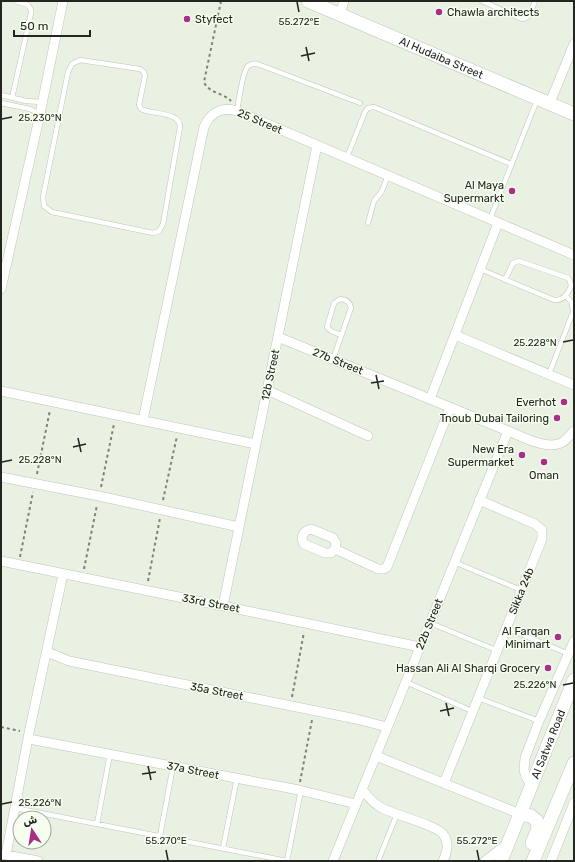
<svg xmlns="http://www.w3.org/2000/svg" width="575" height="862" viewBox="0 0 575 862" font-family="Rubik,Vazirmatn,sans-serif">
<rect width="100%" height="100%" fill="#e8f1e2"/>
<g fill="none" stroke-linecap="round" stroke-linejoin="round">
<!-- lane casing -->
<g stroke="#bdc5b7" stroke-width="5.5">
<path id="lane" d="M482 1 522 19C531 18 532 8 535 1
M80 60 140 69 144 72 145 76 139 105 141 109C152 115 180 111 180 127L163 224 159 231 153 233 52 212 44 206 43 197 68 72 72 64Z
M1 95 26 101 42 102
M12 98 31 13V10L28 5 16 1
M1 103 30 109 40 114 59 119
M237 111C239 101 242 72 248 66 252 63 256 63 260 65L360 103
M347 157 365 112 368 108 374 107 511 164
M490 219 537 100
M368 223 374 201 382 191 388 175
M480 269 554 300C563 301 568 294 571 286L570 281 568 278 519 261 513 263 505 280
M333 359 351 308C350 302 346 299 340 299L334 303 327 327 331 331 341 335
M549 374 573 312 572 303 566 296
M454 562 521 590
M430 623 496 650
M506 628 569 654
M406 682 472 711
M478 698 539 721
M15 808 287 861
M97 824 110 754
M160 836 173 766
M223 848 237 778
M287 861 301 790
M378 861 397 814"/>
</g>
<!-- street casing -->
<g stroke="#bdc5b7" stroke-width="10">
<path id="street" d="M340 14 344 1
M549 105 574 44
M1 289 40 114 63 1
M455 335 574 385
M278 337 508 431C523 437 548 451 563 442 567 439 571 434 574 431
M267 390 368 436
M1 391 256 444
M430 399 498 223
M143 420 204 127C210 113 221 106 237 111L574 255
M1 477 99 496 239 527
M311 529 333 538 336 543 335 549 331 553H325L304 544C300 537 303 531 311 529Z
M335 549 378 569H384L387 567 450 408
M1 561 223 606 420 647
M223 606 317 145
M47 652 69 661 356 719 387 727
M29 739 299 790 356 804
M376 756 520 814
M444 783 542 539V530L535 524 479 500
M532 786 526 777 524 770 525 758 539 721 574 641
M362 790C368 796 373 803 380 807 394 815 436 825 443 834 450 843 447 852 443 861
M1 854 38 861
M6 855 29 733 63 574
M333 861 508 431
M485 861 507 844
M551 861 574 803"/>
</g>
<!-- secondary casing -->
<g stroke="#bdc5b7" stroke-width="14">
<g id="secondary">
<path id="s1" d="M308 1 574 114"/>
<path d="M520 814 531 816 537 821 538 829 532 843"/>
<path id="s2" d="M501 861 574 680"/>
<path d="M533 861 574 763"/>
</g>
</g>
<!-- path -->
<path stroke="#7e837a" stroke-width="2" stroke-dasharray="3 3" stroke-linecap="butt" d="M221 1 204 82C208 93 224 93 231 101
M37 474 50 410
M101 487 114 424
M163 500 177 436
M20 557 33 492
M84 569 97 505
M148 581 160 518
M292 697 304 632
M1 727 20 731
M300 782 312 720"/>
<!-- lane -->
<use href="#lane" stroke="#fff" stroke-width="4.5"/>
<!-- street -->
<use href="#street" stroke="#fff" stroke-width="9"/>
<!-- secondary -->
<use href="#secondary" stroke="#fff" stroke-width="13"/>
</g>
<!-- ticks -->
<path fill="none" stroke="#222520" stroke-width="1.5" d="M297 2 299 12M306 47 309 61M301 56 315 53M2 119 12 117M563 342 573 340M376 375 379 389M371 383 384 381M78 438 81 452M73 447 86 444M2 462 12 460M563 685 573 683M446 703 449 716M440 711 454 708M148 766 151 780M142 774 156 772M2 804 12 802M166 850 168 860M477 850 479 860"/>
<!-- markers -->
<g fill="#a82f85" stroke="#f5feef" stroke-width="1.5">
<circle cx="439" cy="12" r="4"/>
<circle cx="187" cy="19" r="4"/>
<circle cx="512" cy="191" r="4"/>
<circle cx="564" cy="402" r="4"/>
<circle cx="557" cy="418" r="4"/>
<circle cx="522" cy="455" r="4"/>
<circle cx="544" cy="462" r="4"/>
<circle cx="558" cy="637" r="4"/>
<circle cx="548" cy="668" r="4"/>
</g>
<g text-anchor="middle" stroke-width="3" stroke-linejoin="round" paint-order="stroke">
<!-- poi labels -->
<g font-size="11" fill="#222520" stroke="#f5feef" text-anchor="end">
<text x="447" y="16" text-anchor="start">Chawla architects</text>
<text x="195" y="23" text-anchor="start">Styfect</text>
<text x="504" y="189">Al Maya<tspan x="504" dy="13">Supermarkt</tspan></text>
<text x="556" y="406">Everhot</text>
<text x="549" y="422">Tnoub Dubai Tailoring</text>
<text x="514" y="453">New Era<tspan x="514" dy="13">Supermarket</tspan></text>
<text x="544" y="479" text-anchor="middle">Oman</text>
<text x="550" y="635">Al Farqan<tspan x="550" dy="13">Minimart</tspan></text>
<text x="540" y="672">Hassan Ali Al Sharqi Grocery</text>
</g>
<!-- street labels -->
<g font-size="11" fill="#222520" stroke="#f5feef">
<text dy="4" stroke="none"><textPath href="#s1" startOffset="145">Al Hudaiba Street</textPath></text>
<text transform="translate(260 121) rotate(23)" y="4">25 Street</text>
<text transform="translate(338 361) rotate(22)" y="4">27b Street</text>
<text transform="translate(270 375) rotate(-78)" y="4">12b Street</text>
<text transform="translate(521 591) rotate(-68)" y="4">Sikka 24b</text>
<text transform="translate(211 603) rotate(11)" y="4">33rd Street</text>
<text transform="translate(429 624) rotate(-68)" y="4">22b Street</text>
<text transform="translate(217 691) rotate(11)" y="4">35a Street</text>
<text dy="4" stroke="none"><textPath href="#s2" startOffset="126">Al Satwa Road</textPath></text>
<text transform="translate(193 770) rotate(11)" y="4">37a Street</text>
</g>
</g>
<g font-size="10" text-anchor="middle" fill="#222520" stroke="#f5feef" stroke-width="3" stroke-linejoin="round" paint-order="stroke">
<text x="299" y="25">55.272°E</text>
<text x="40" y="121">25.230°N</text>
<text x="535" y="346">25.228°N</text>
<text x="40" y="463">25.228°N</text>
<text x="535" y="688">25.226°N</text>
<text x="40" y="806">25.226°N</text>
<text x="166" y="844">55.270°E</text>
<text x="477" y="844">55.272°E</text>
</g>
<!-- border -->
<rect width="575" height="862" fill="none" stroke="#222520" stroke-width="4"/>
<!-- north arrow -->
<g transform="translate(32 830) rotate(348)"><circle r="19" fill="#f5feef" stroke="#a1a79c"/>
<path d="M0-3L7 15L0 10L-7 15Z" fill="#a82f85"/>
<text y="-6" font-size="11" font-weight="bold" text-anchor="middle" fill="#222520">ش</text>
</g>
<!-- scale -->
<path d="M14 30v6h76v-6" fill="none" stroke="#222520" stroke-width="2"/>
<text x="20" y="30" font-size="12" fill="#222520" stroke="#f5feef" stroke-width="3" paint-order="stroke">50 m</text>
</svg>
